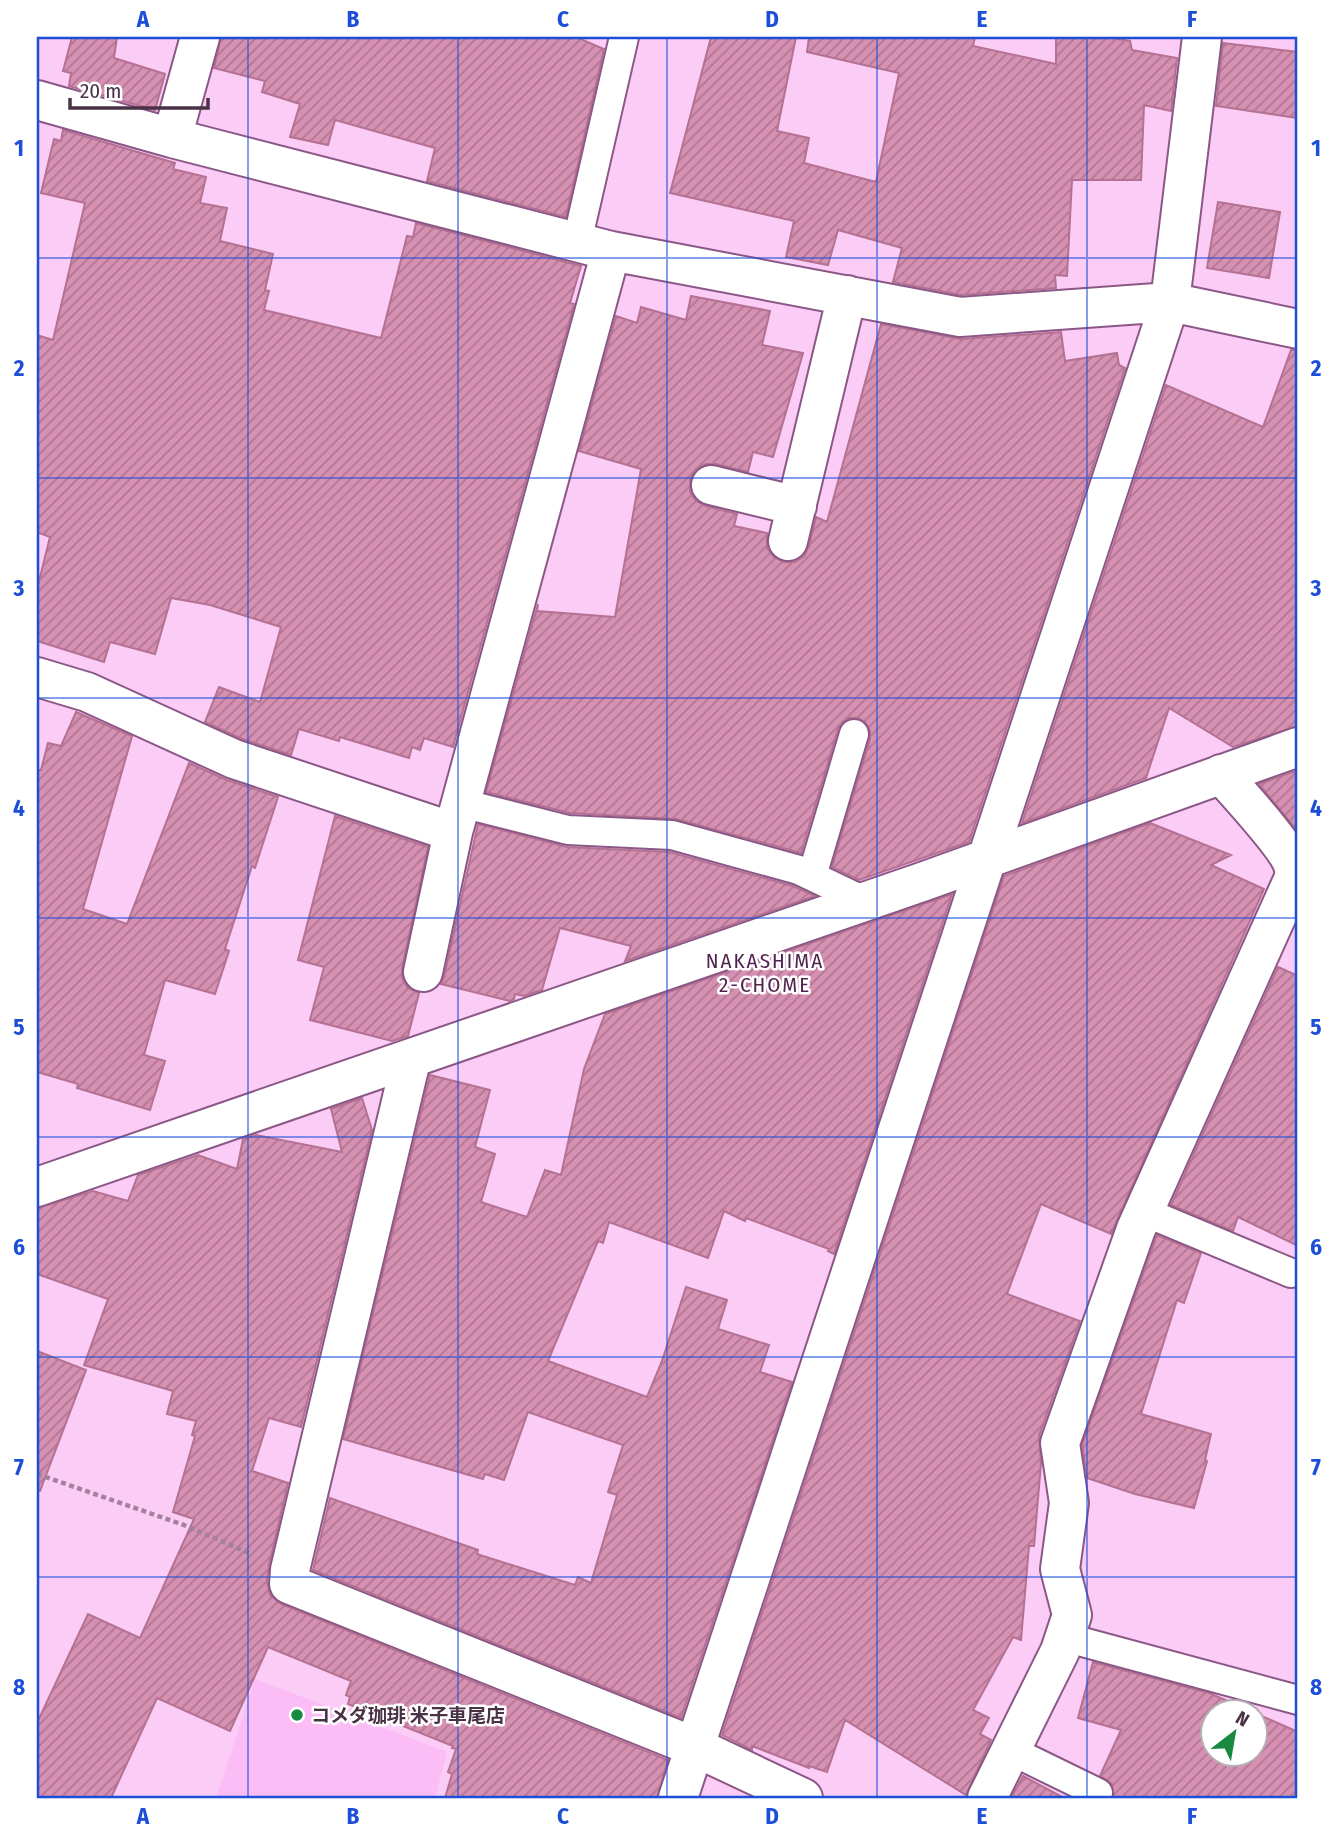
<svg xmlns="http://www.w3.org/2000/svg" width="1335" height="1835" viewBox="0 0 1335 1835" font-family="'Fira Sans Condensed','Noto Sans JP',sans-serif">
<defs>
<pattern id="building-hatch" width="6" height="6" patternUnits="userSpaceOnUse" patternTransform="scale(1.75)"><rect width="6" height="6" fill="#d690b1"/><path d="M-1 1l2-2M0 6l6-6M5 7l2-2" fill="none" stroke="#b07692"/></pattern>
</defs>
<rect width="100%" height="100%" fill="#fbccf6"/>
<!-- built -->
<path fill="#fcbcf6" d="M255 1679 447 1752 435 1798H216Z"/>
<!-- building -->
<path fill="url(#building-hatch)" stroke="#b47191" stroke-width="2" d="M72 37H117L114 58 165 74 155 110 69 86 71 73 63 71Z
M221 37H576L604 49 566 217 427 181 435 148 335 120 328 145 290 137 300 104 262 92 265 81 214 68Z
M711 37H796L777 131 809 138 804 163 876 182 899 73 807 52 809 37H975L973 46 1056 64V37H1106L1130 41 1132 50 1177 58 1171 111 1144 105 1141 180H1072L1067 276 1055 275 1056 288 961 295 893 282 902 248 838 230 828 265 786 257 794 221 670 193Z
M1223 43 1298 52V118L1216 106Z
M63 130 175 163 173 169 206 177 200 203 227 208 220 241 273 254 265 290 269 291 264 310 381 338 407 236 413 237 416 223 581 266 570 303 574 304 453 747 424 738 420 750 412 747 409 758 340 737 339 741 299 729 291 755 242 739 205 722 219 687 260 702 281 627 210 605 171 598 155 654 110 642 104 662 37 641V589L50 537 37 532V335L53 340 85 203 41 193 54 139 61 141Z
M1218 202 1280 212 1269 278 1207 268Z
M691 296 770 311 762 345 803 353 773 457 753 452 748 472 716 464H706L695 470 690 480V492L696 501 706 506 737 514 734 526 767 533V548L774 557 784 562H795L804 556 809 546 816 517 827 522 881 324 961 339 1061 332 1065 361 1117 353 1119 365 1125 368 969 842 859 880 832 867 870 739V731L866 723 858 718H849L843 722 838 729 801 853 676 819 570 813 486 792 538 604 537 611 615 617 641 469 579 451 616 316 637 323 641 307 686 320Z
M1291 350H1298V726L1233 747 1169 708 1146 778 1022 823 1166 385 1263 427Z
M76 712 132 736 83 909 127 924 189 763 227 780 278 797 255 868 252 866 225 949 229 951 215 994 165 980 144 1055 165 1061 150 1110 77 1088 78 1084 37 1072V770H41L48 743 61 746Z
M1298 770V832L1259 784Z
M335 816 428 847 402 968V978L408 988 419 993 408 1036 392 1041 310 1020 324 967 298 960Z
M1150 823 1231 855 1211 865 1264 889 1111 1234 1041 1204 1007 1294 1080 1321 1039 1436 1041 1463 1034 1546H1029L1021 1640 1013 1637 973 1710 989 1718 980 1734 991 1740 966 1795 845 1720 827 1772 809 1766V1768L752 1746V1750L722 1735 1004 876Z
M478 824 567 847 669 852 793 886 815 896 625 961 631 946 560 928 542 990 524 996 515 994 514 999 510 1001 441 984 444 977Z
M952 894 834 1254 828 1251 829 1249 746 1218 745 1221 724 1211 708 1258 609 1222 603 1243 598 1241 548 1361 647 1397 662 1361 686 1287 727 1300 718 1329 769 1345 760 1372 792 1382 681 1718 313 1570 330 1498 478 1550 477 1554 575 1585 578 1577 591 1583 617 1495 608 1492 623 1445 528 1412 504 1480 485 1474 483 1479 343 1439 430 1075 490 1090 475 1147 495 1154 481 1202 527 1217 545 1170 561 1175 584 1069 605 1014Z
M1278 967 1298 976V1246L1238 1217 1233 1231 1171 1205Z
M362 1098 372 1130 301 1427 269 1418 252 1471 288 1483 269 1565 267 1582 270 1595 281 1604 668 1760 657 1798H445L452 1774 448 1772 456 1749 452 1748 453 1746 348 1704 350 1697 346 1695 351 1681 268 1647 230 1731 157 1698 111 1798H37V1723L88 1614 140 1638 194 1519 173 1512 195 1436 192 1435 196 1421 167 1414 173 1391 84 1365 108 1299 37 1274V1208L93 1191 128 1201 138 1175 198 1155 237 1169 243 1139 256 1135 342 1152 331 1109Z
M1157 1235 1201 1253 1184 1303 1177 1300 1141 1414 1211 1434 1205 1460 1207 1461 1194 1508 1135 1494 1087 1478 1082 1445Z
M37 1351 86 1370 40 1491 37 1490Z
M1093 1662 1209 1693 1253 1712H1213V1754H1255V1713L1298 1732V1798H1113L1112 1784 1100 1776 1121 1730 1078 1718Z
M1023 1776 1064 1798H1011Z"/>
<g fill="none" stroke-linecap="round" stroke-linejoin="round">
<!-- service casing -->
<g stroke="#8b5786" stroke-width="32">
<path id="service" d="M577 242 624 37
M461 803 568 830 672 835 799 870 866 902
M812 876 854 734
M1145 1212 1291 1273
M1064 1637 1298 1700
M1012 1751 1098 1793"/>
</g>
<!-- minor casing -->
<g stroke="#8b5786" stroke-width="42">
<path id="minor" d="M37 100 172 138 611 251 960 317 1170 302 1298 329
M172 138 200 37
M711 485 797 506
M788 541 847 295
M37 677 87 692 234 759 453 832
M423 972 453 832 611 251
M411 1060 290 1570 289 1584 695 1747 803 1798
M37 1187 922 882 1298 747
M678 1798 1170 302 1202 37
M987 1798 1060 1651 1072 1615 1060 1569 1069 1503 1060 1443 1136 1229 1293 880C1294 876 1295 872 1294 869 1291 850 1236 791 1221 774"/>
</g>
<!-- path -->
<path stroke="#a480a0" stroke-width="4.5" stroke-dasharray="5 3.5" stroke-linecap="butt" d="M37 1474 184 1525 249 1553"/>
<!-- service -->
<use href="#service" stroke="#fff" stroke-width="28"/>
<!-- minor -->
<use href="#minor" stroke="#fff" stroke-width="38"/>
</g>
<!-- grid -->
<path fill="none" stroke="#1d4ed8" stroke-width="2" stroke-opacity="0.55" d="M248 37V1798M458 37V1798M667 37V1798M877 37V1798M1087 37V1798M37 258H1298M37 478H1298M37 698H1298M37 918H1298M37 1137H1298M37 1357H1298M37 1577H1298"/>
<!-- markers -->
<circle fill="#1a8a43" stroke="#fff" stroke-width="2.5" cx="297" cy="1715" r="7"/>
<g text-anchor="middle" stroke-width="5" stroke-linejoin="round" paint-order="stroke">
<!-- poi labels -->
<g font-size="19" font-weight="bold" fill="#493146" stroke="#fff" text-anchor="start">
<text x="311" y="1722">コメダ珈琲 米子車尾店</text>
</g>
<!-- neighbourhood labels -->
<g font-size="21" letter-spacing="2" fill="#52234f" stroke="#fff">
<text x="765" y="968">NAKASHIMA<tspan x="765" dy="24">2-CHOME</tspan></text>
</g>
</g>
<!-- border -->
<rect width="1335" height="1835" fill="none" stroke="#ffffff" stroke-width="77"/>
<!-- north arrow -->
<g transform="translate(1234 1733) rotate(31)"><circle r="33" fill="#ffffff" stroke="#b6adb5" stroke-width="2"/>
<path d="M0-5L12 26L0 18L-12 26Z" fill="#1a8a43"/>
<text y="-10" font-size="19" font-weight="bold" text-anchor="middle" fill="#493146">N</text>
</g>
<!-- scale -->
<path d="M70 98v10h138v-10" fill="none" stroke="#493146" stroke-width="3.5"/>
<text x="80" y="98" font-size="21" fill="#493146" stroke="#ffffff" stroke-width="5" paint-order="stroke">20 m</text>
<rect x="38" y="38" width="1258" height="1759" fill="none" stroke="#1d4ed8" stroke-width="2.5"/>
<g font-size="23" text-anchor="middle" font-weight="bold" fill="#1d4ed8">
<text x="143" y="27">A</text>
<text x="353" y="27">B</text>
<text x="563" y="27">C</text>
<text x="772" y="27">D</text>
<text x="982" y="27">E</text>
<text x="1192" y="27">F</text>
<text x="19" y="156">1</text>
<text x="1316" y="156">1</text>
<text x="19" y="376">2</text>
<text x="1316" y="376">2</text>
<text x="19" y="596">3</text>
<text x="1316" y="596">3</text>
<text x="19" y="816">4</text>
<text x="1316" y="816">4</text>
<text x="19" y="1035">5</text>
<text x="1316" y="1035">5</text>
<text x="19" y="1255">6</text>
<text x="1316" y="1255">6</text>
<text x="19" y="1475">7</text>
<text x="1316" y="1475">7</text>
<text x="19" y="1695">8</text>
<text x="1316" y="1695">8</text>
<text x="143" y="1824">A</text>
<text x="353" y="1824">B</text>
<text x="563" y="1824">C</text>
<text x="772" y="1824">D</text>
<text x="982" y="1824">E</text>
<text x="1192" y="1824">F</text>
</g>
</svg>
